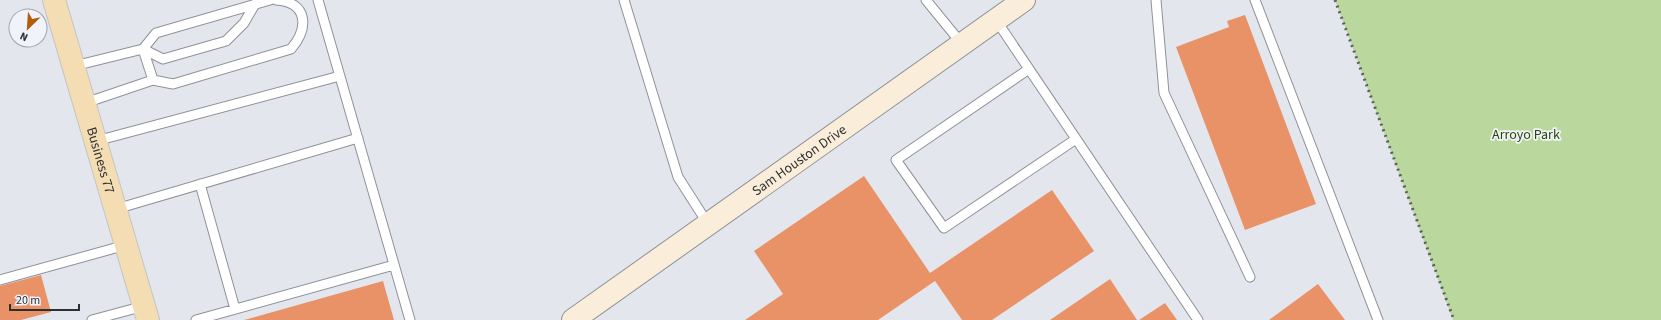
<svg xmlns="http://www.w3.org/2000/svg" width="1661" height="320" viewBox="0 0 1661 320" font-family="'Source Sans 3',sans-serif">
<rect width="100%" height="100%" fill="#e3e7ed"/>
<!-- green -->
<path fill="#bad79d" d="M1335 0H1661V320H1453Z"/>
<!-- building -->
<path fill="#e99167" d="M1245 15 1316 204 1245 230 1176 47 1229 27 1227 21Z
M864 176 930 273 1052 190 1094 251 992 320H962L935 281 878 320H745L783 294 754 251Z
M41 275 51 312 21 320H0V286Z
M1110 279 1137 320H1050Z
M383 281 394 320H244Z
M1318 284 1345 320H1269Z
M1165 303 1177 320H1139Z"/>
<g fill="none" stroke-linecap="round" stroke-linejoin="round">
<!-- lane casing -->
<g stroke="#8e9298" stroke-width="11">
<path id="lane" d="M318 0 410 320
M624 0 678 177 708 224
M926 0 962 44
M1156 0 1164 93 1250 277
M1255 0 1378 320
M996 20 1198 320
M143 49 163 59 226 41 244 23 255 4
M143 49 153 80
M74 66 143 49 156 33 270 0
M1029 69 896 160 944 228 1076 139
M85 103 153 80 173 84 291 49C309 28 308 2 276 0
M96 141 340 76
M200 184 235 309
M116 209 358 138
M0 280 126 245
M92 320 144 306
M196 320 394 265"/>
</g>
<!-- secondary casing -->
<g stroke="#8e9298" stroke-width="24">
<g id="secondary">
<path id="s1" d="M573 320 1024 0"/>
</g>
</g>
<!-- primary casing -->
<g stroke="#c4c5c5" stroke-width="24">
<g id="primary">
<path id="s2" d="M54 0 148 320"/>
</g>
</g>
<!-- lane -->
<use href="#lane" stroke="#fff" stroke-width="9"/>
<!-- secondary -->
<use href="#secondary" stroke="#faedd9" stroke-width="22"/>
<!-- primary -->
<use href="#primary" stroke="#f4dcb3" stroke-width="22"/>
<!-- rail -->
<path stroke="#5c5f62" stroke-width="3" stroke-dasharray="2 4" stroke-linecap="butt" d="M1335 0 1454 320"/>
</g>
<g text-anchor="middle" stroke-width="3.5" stroke-linejoin="round" paint-order="stroke">
<!-- park labels -->
<g font-size="14" fill="#2d4607" stroke="#f0f4fa">
<text x="1526" y="139">Arroyo Park</text>
</g>
<!-- street labels -->
<g font-size="14" fill="#2d2f31" stroke="#f0f4fa">
<text dy="5" stroke="none"><textPath href="#s2" startOffset="167">Business 77</textPath></text>
<text dy="5" stroke="none"><textPath href="#s1" startOffset="277">Sam Houston Drive</textPath></text>
</g>
</g>
<!-- north arrow -->
<g transform="translate(28 28) rotate(205)"><circle r="19" fill="#f0f4fa" stroke="#a2a5aa"/>
<path d="M0-3L7 15L0 10L-7 15Z" fill="#b85a0b"/>
<text y="-6" font-size="11" font-weight="bold" text-anchor="middle" fill="#2d2f31">N</text>
</g>
<!-- scale -->
<path d="M10 304v6h69v-6" fill="none" stroke="#2d2f31" stroke-width="2"/>
<text x="16" y="304" font-size="12" fill="#2d2f31" stroke="#f0f4fa" stroke-width="3" paint-order="stroke">20 m</text>
</svg>
